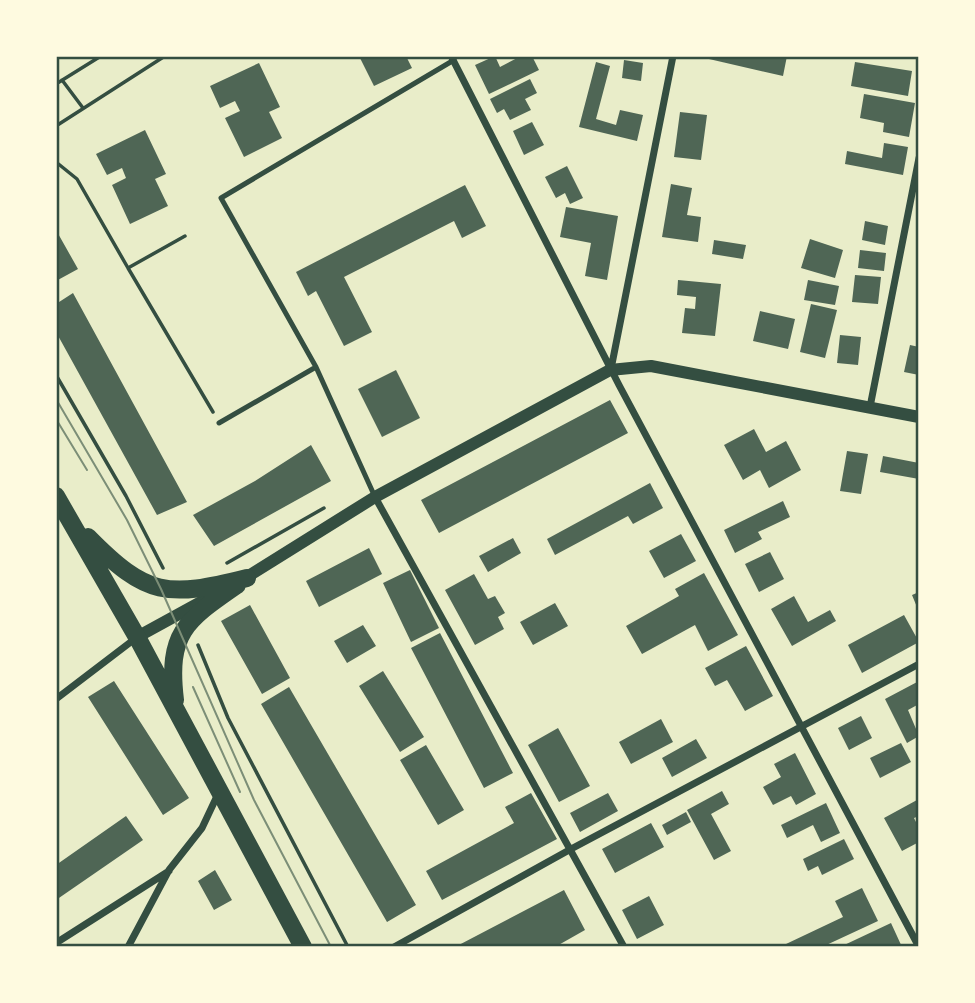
<svg xmlns="http://www.w3.org/2000/svg" width="975" height="1003" viewBox="0 0 975 1003" font-family="'Asap Condensed',sans-serif">
<rect width="100%" height="100%" fill="#e9edc9"/>
<!-- building -->
<path fill="#4f6655" d="M359 56H406L412 68 374 86Z
M495 56 500 67 521 56H532L539 70 489 94 475 65Z
M696 56H787L783 76Z
M624 60 643 63 641 81 622 78Z
M596 62 610 66 596 119 616 125 620 110 643 115 637 141 579 127Z
M855 62 912 71 908 96 851 86Z
M259 63 280 107 269 112 282 138 244 157 225 118 240 111 235 101 220 108 210 86Z
M530 79 537 93 525 99 531 110 510 120 504 109 497 113 490 99Z
M864 94 915 103 909 137 883 132 884 123 860 118Z
M680 112 707 115 701 160 674 157Z
M532 122 544 145 524 155 513 131Z
M145 130 166 174 155 179 168 206 130 224 112 185 126 178 122 168 107 175 96 154Z
M884 143 908 147 903 175 845 164 847 151 882 158Z
M567 166 583 198 570 204 565 193 556 198 545 177Z
M671 184 692 188 687 215 701 217 698 242 662 237Z
M465 185 486 226 462 238 454 221 344 277 372 332 344 346 316 291 308 296 296 272Z
M566 207 618 216 607 280 585 276 591 243 560 237Z
M865 221 888 226 885 245 862 240Z
M56 230 78 269 56 281Z
M810 239 843 250 835 278 801 268Z
M714 240 746 245 743 259 712 254Z
M860 250 886 253 884 271 858 268Z
M855 275 881 277 878 304 852 302Z
M678 280 721 284 715 336 682 333 685 308 695 309 696 297 677 295Z
M808 280 839 286 835 305 804 300Z
M73 293 187 502 157 515 56 332V304Z
M811 304 837 310 825 358 800 352Z
M760 311 795 319 788 349 753 341Z
M840 335 861 337 858 365 837 363Z
M910 345 919 347V375L904 372Z
M396 370 420 418 382 437 358 389Z
M610 400 628 433 439 533 421 500Z
M754 429 766 452 786 441 801 470 769 488 760 470 743 480 724 445Z
M311 445 331 481 214 546 193 515 255 481Z
M847 451 868 454 861 494 840 491Z
M883 456 919 463V479L880 472Z
M650 483 663 508 633 524 628 516 555 555 547 539Z
M783 501 790 517 758 532 762 539 735 553 724 530Z
M681 534 696 561 664 578 649 551Z
M513 538 521 553 488 572 479 556Z
M369 548 382 574 319 607 306 581Z
M770 552 784 579 759 592 745 564Z
M410 570 439 628 411 642 383 583Z
M704 573 738 635 708 651 695 625 642 654 626 626 679 596 675 589Z
M474 574 488 599 495 596 505 613 498 617 504 629 475 645 445 590Z
M919 592V612L912 595Z
M794 596 808 622 830 610 836 621 792 646 771 609Z
M555 603 568 626 533 645 520 622Z
M250 605 290 678 262 694 221 621Z
M904 615 919 642 862 673 848 645Z
M363 625 376 646 347 663 334 641Z
M440 633 513 773 484 788 411 648Z
M746 646 773 696 745 711 727 680 715 686 705 668Z
M383 671 424 737 400 752 359 686Z
M114 681 189 798 163 815 88 697Z
M919 681V704L908 710 919 736 907 743 885 699Z
M289 687 416 905 387 922 261 704Z
M861 716 872 738 849 750 838 728Z
M661 719 673 742 631 764 619 742Z
M558 728 590 786 559 802 528 745Z
M696 739 707 758 672 777 662 758Z
M901 743 911 762 880 778 870 758Z
M426 745 464 810 438 825 400 760Z
M795 753 816 794 796 805 791 796 773 805 763 787 781 777 774 764Z
M722 791 729 804 711 814 731 851 714 860 687 810Z
M531 793 557 839 442 900 426 871 514 823 505 807Z
M608 793 618 811 580 832 570 813Z
M917 800 919 816 914 818 919 828V842L902 851 884 818Z
M826 803 840 833 821 842 813 825 787 838 781 825Z
M686 812 691 822 667 835 662 825Z
M126 816 143 840 56 900V865Z
M651 823 664 847 615 873 602 849Z
M844 839 854 859 822 875 818 866 808 871 803 859Z
M215 870 232 900 214 910 198 881Z
M862 888 878 921 822 947H788L786 944 843 917 835 901Z
M564 890 585 930 555 947H455Z
M649 896 664 925 637 939 622 910Z
M891 923 902 947H840Z"/>
<g fill="none" stroke-linecap="round" stroke-linejoin="round">
<!-- path -->
<path stroke="#344e41" stroke-width="3.5" d="M62 80 83 108
M56 84 101 56
M56 126 165 56
M56 162 77 179 128 268
M185 236 128 268 213 412
M56 375 126 496 163 568
M227 563 324 508
M198 645 228 718 348 947"/>
<!-- service -->
<path stroke="#344e41" stroke-width="5" d="M219 423 316 367
M375 497 316 367 221 198 454 60"/>
<!-- minor -->
<path stroke="#344e41" stroke-width="7" d="M451 56 619 385 919 947
M611 369 673 56
M870 407 919 158
M375 497 624 947
M56 699 136 638
M56 943 169 871
M128 947 169 870 202 828 218 794
M394 947 571 849 919 664"/>
<!-- tertiary -->
<path stroke="#344e41" stroke-width="12" d="M242 580 375 497 610 370 651 366 919 417
M137 637 210 597"/>
<!-- primary -->
<path stroke="#344e41" stroke-width="18" d="M56 496 137 637 303 947
M88 537C147 597 167 598 247 578
M175 700C167 633 185 621 237 585"/>
<!-- tram -->
<path stroke="#7c8e77" stroke-width="2" d="M56 399 127 520 161 589 254 800 331 947
M56 419 87 470
M193 687 240 792"/>
</g>
<!-- border -->
<rect width="975" height="1003" fill="none" stroke="#fefae0" stroke-width="116"/>
<rect x="58" y="58" width="859" height="887" fill="none" stroke="#344e41" stroke-width="2.5"/>
</svg>
